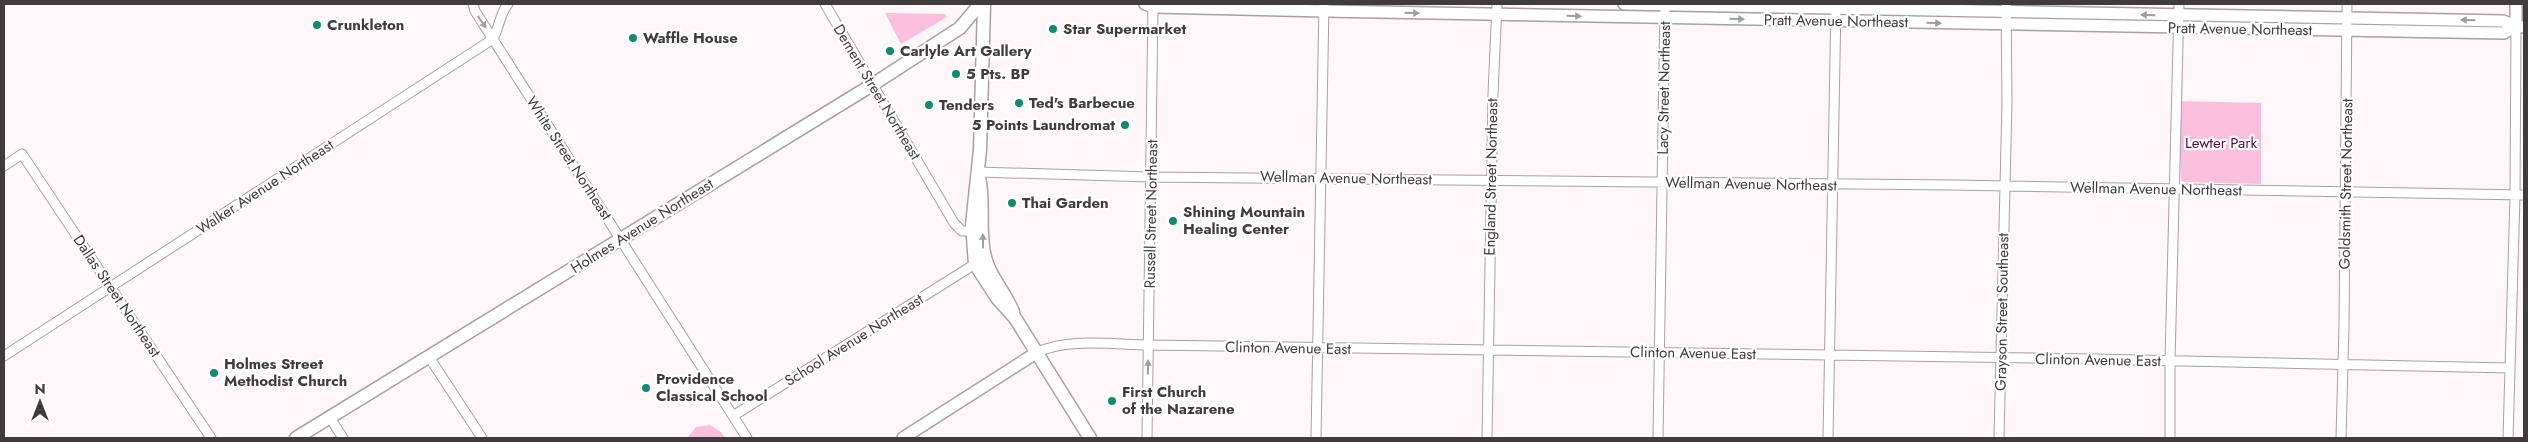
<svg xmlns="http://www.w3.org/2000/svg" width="2528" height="442" viewBox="0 0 2528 442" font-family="Jost,sans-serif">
<rect width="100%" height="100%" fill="#fef7fa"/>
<!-- green -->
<path fill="#fabfdd" d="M885 13 945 14 947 17 901 44Z
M2179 101 2261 103V184L2181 182Z
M710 425 721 432 725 438H687L696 427Z"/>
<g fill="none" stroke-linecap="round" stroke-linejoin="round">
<!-- minor casing -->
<g stroke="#aa9fa4" stroke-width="11">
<path id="minor" d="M473 4 475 11 747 438
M825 4 954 223 962 231H972
M4 166 22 154 211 438
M978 172 1151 177 1953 185 2524 195
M1036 353C1066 337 1115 345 1149 345L2095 359 2510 368
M4 356 493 39C499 28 500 13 508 4
M429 357 482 438
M733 416 975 264
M330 418 343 438
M1147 438 1153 4
M1316 438 1324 4
M1487 438 1493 94 1497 4
M1658 438 1665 4
M1828 438 1836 4
M1999 438 2007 102 2006 4
M2170 438V361L2179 4
M2341 438 2344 327 2347 4
M2508 438 2515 196 2516 26"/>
</g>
<!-- tertiary casing -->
<g stroke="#aa9fa4" stroke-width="14">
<path id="tertiary" d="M1145 4 1153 7 1325 11 2504 33 2516 26
M1624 4 2503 21 2516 26 2524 27
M2516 26V4
M903 438 1036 353"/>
</g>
<!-- secondary casing -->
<g stroke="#aa9fa4" stroke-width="15">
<path id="secondary" d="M984 4 980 150 972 225 975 264 997 298 1015 318 1090 438
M979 177C985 203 978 232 985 257 989 276 1006 293 1013 312
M296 438 872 85 960 28 980 4"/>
</g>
<!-- minor -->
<use href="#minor" stroke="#fff" stroke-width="9"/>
<!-- tertiary -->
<use href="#tertiary" stroke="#fff" stroke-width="11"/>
<!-- secondary -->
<use href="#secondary" stroke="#fff" stroke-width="12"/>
</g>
<!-- one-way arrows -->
<defs><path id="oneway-solid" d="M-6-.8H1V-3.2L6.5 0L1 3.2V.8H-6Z" transform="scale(1.25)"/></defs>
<g fill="#a09d9e">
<use href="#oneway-solid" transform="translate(1412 13) rotate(1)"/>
<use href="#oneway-solid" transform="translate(2148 15) rotate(-179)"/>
<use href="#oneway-solid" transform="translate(1574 16) rotate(1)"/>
<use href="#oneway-solid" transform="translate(1737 19) rotate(1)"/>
<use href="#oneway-solid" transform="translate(2468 20) rotate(-179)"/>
<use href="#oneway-solid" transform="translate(482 22) rotate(56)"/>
<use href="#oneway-solid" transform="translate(1934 23) rotate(1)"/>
<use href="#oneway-solid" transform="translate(983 241) rotate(-91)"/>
<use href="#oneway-solid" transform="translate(1148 367) rotate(-89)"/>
</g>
<!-- markers -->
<g fill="#0f8c70" stroke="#fff" stroke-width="2">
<circle cx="317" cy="25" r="5"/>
<circle cx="1053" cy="29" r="5"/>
<circle cx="633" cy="38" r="5"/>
<circle cx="890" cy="51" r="5"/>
<circle cx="956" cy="74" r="5"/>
<circle cx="1019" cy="103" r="5"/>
<circle cx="929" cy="105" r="5"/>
<circle cx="1125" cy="125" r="5"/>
<circle cx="1012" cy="203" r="5"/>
<circle cx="1173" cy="221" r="5"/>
<circle cx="214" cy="373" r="5"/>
<circle cx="646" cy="388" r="5"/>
<circle cx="1112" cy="401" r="5"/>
</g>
<g text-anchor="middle" stroke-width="4.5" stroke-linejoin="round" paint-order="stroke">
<!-- street labels -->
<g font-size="15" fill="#403b3d" stroke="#fff">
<text transform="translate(1836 21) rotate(1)" y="5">Pratt Avenue Northeast</text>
<text transform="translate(2240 29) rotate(1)" y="5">Pratt Avenue Northeast</text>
<text transform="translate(1664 88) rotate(-89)" y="5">Lacy Street Northeast</text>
<text transform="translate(877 92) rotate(59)" y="5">Dement Street Northeast</text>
<text transform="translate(569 158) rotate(57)" y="5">White Street Northeast</text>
<text transform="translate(1491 177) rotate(-89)" y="5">England Street Northeast</text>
<text transform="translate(1346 178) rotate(1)" y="5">Wellman Avenue Northeast</text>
<text transform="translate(1751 184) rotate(1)" y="5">Wellman Avenue Northeast</text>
<text transform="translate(2346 184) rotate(-89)" y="5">Goldsmith Street Northeast</text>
<text transform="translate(265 187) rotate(-33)" y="5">Walker Avenue Northeast</text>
<text transform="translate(2156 189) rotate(1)" y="5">Wellman Avenue Northeast</text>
<text transform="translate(1151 214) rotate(-89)" y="5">Russell Street Northeast</text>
<text transform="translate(642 226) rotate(-32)" y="5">Holmes Avenue Northeast</text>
<text transform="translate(117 296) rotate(56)" y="5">Dallas Street Northeast</text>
<text transform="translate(2002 312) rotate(-89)" y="5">Grayson Street Southeast</text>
<text transform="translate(854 340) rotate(-32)" y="5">School Avenue Northeast</text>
<text transform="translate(1288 348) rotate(1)" y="5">Clinton Avenue East</text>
<text transform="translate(1693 353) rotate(1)" y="5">Clinton Avenue East</text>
<text transform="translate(2098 360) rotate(1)" y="5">Clinton Avenue East</text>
</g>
<!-- poi labels -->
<g font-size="15" font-weight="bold" fill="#403b3d" stroke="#fff" text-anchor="start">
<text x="327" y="30">Crunkleton</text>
<text x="1063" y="34">Star Supermarket</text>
<text x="643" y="43">Waffle House</text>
<text x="900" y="56">Carlyle Art Gallery</text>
<text x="966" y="79">5 Pts. BP</text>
<text x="1029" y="108">Ted's Barbecue</text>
<text x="939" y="110">Tenders</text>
<text x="1115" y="130" text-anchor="end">5 Points Laundromat</text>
<text x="1022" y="208">Thai Garden</text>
<text x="1183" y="217">Shining Mountain<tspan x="1183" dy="17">Healing Center</tspan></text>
<text x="224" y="369">Holmes Street<tspan x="224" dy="17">Methodist Church</tspan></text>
<text x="656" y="384">Providence<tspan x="656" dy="17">Classical School</tspan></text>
<text x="1122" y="397">First Church<tspan x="1122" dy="17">of the Nazarene</tspan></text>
</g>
<!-- park labels -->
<g font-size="15" fill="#530c39" stroke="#fff">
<text x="2221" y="148">Lewter Park</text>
</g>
</g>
<!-- border -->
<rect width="2528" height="442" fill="none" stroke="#403b3d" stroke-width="10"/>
<!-- north arrow -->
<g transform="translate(40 402)" stroke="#ffffff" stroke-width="4" paint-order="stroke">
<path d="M0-4L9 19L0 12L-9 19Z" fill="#403b3d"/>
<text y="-8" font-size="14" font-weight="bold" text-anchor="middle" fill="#403b3d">N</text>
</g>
</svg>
